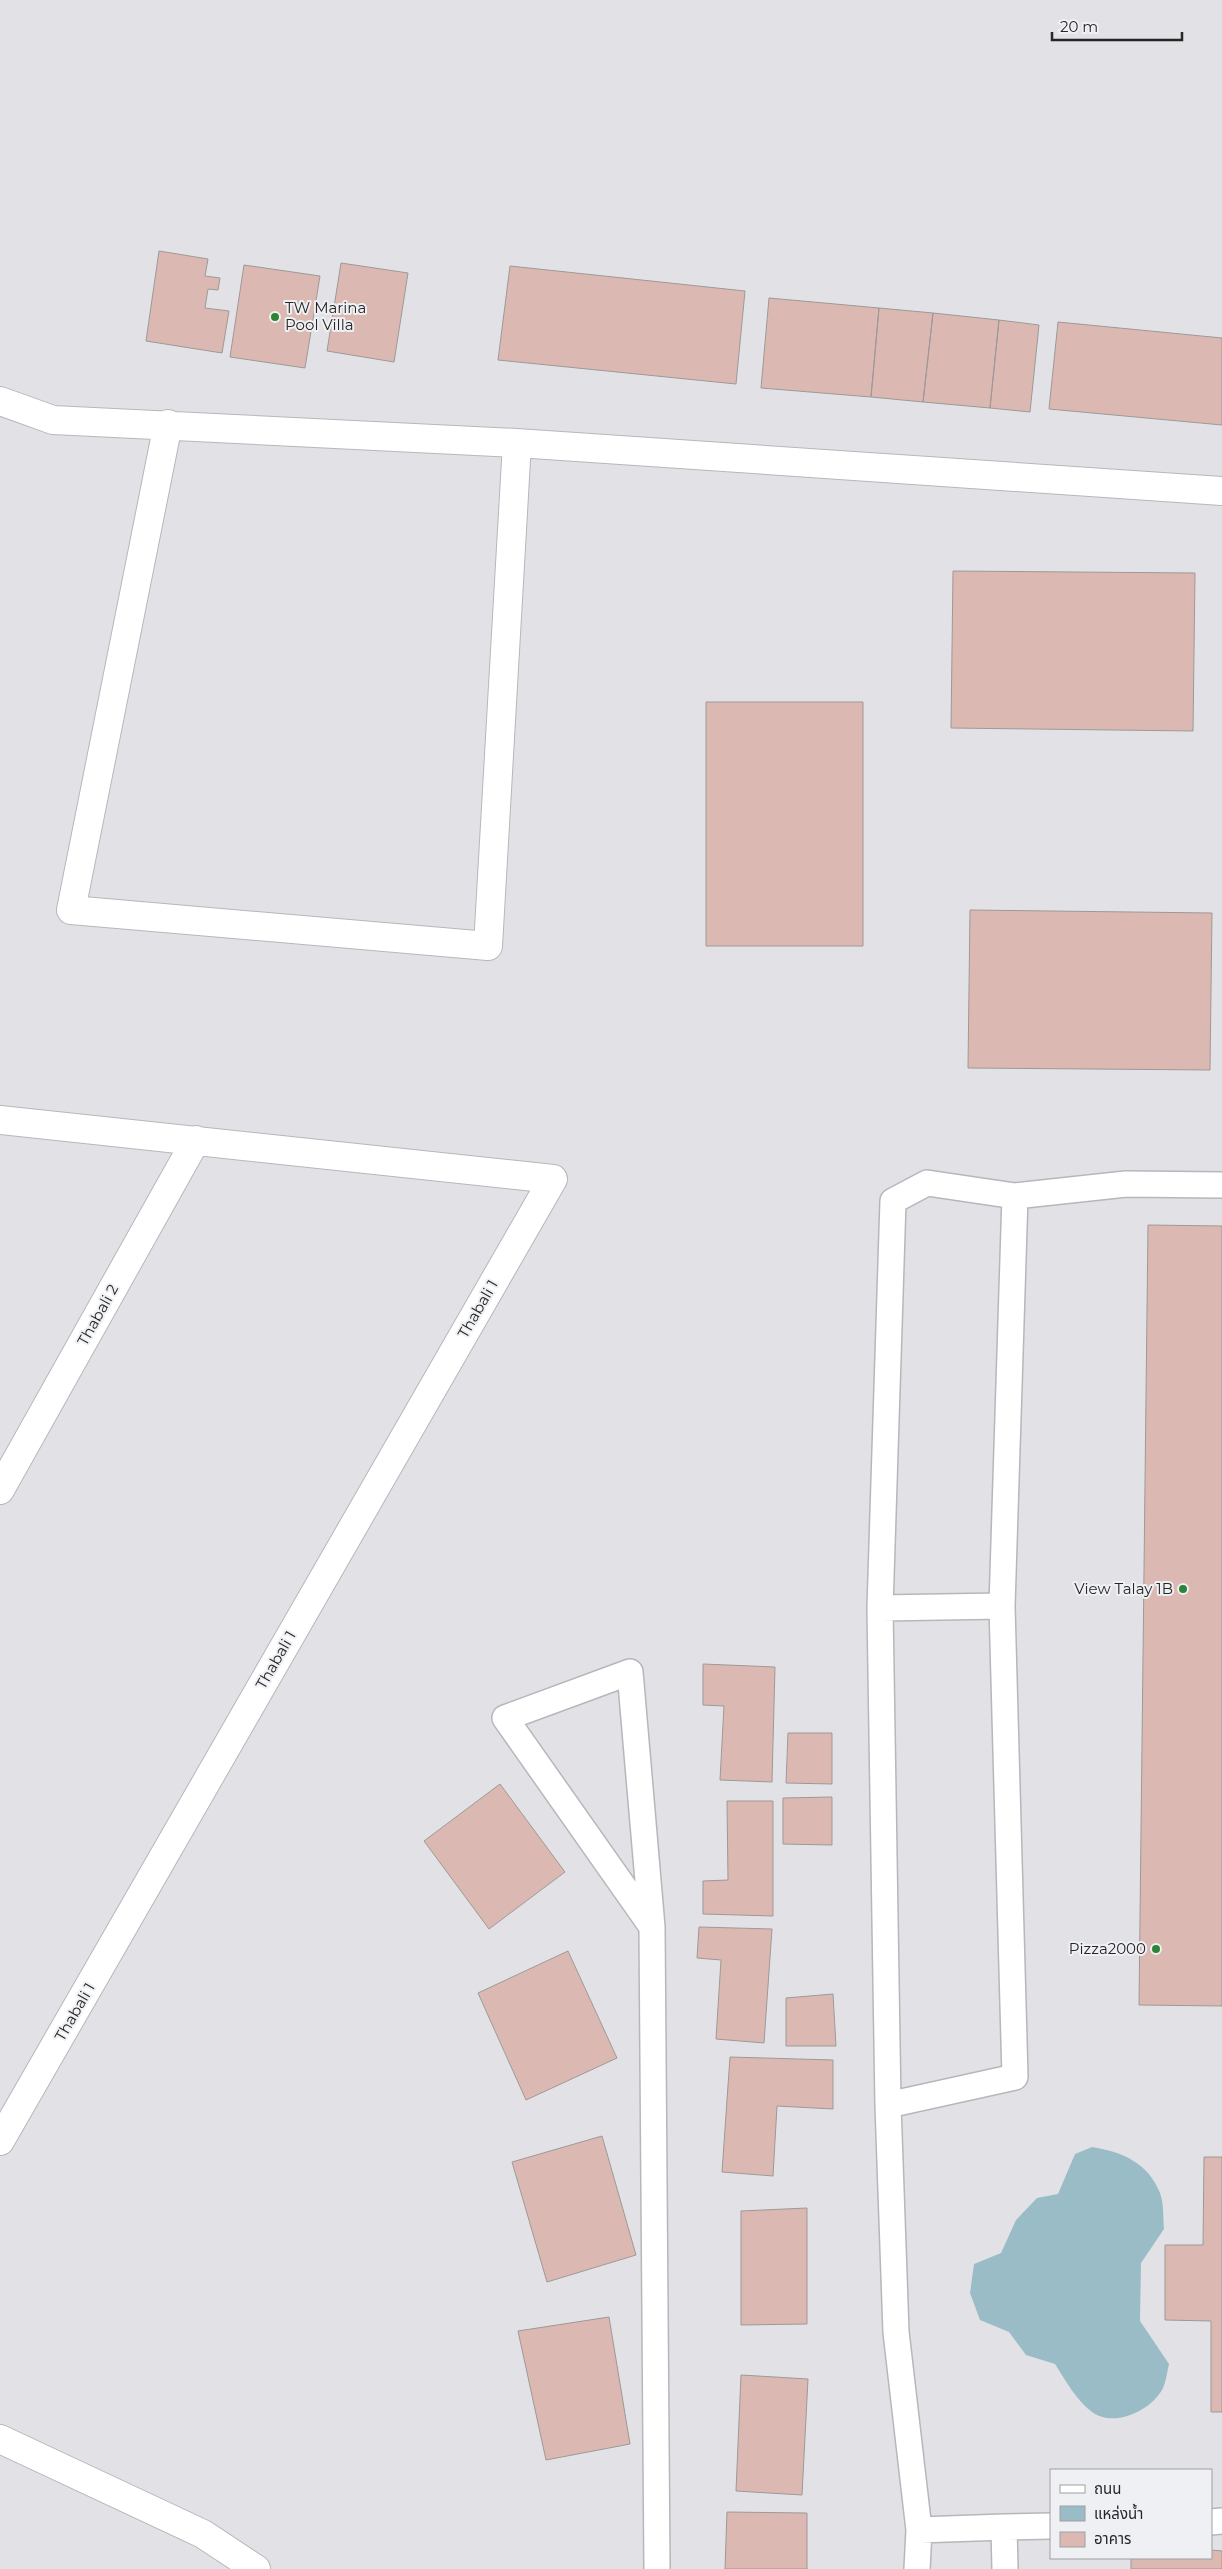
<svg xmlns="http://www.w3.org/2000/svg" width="1222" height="2569" viewBox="0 0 1222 2569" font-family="Montserrat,'Noto Sans Thai',sans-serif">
<rect width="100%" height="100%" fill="#e2e2e6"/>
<!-- water -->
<path fill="#9abcc7" d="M1092 2147C1123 2152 1148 2163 1160 2193 1164 2203 1163 2218 1164 2229L1141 2263 1140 2321 1169 2364C1167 2372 1166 2383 1162 2390 1150 2411 1114 2428 1092 2412 1076 2400 1066 2381 1055 2364L1026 2355 1009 2332 980 2320 970 2293 974 2264 1001 2253 1016 2220 1037 2198 1058 2194 1075 2154Z"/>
<!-- building -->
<path fill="#dbb9b2" stroke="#9d9998" d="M159 251 208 259 205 276 220 278 218 290 208 289 205 308 229 311 222 353 146 341Z
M341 263 408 273 394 362 327 351Z
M244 265 320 276 305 368 230 357Z
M510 266 745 291 736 384 498 360Z
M769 298 879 308 871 397 761 388Z
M879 308 933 313 923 402 871 397Z
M933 313 999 320 990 408 923 402Z
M999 320 1039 325 1030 412 990 408Z
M1058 322 1222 338V425L1049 409Z
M953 571 1195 573 1193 731 951 728Z
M706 702H863V946H706Z
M970 910 1212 913 1210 1070 968 1068Z
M1148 1225 1222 1226V2006L1139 2005Z
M703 1664 775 1667 772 1782 720 1780 724 1706 703 1705Z
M788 1733H832V1784L786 1783Z
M500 1784 565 1872 489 1929 424 1841Z
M832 1797V1845L783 1844V1798Z
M727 1801H773V1916L703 1914V1881L728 1880Z
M699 1927 772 1929 764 2043 716 2039 721 1960 697 1958Z
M568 1951 617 2058 526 2100 478 1993Z
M833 1994 836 2046H786V1998Z
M730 2057 833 2060V2109L777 2106 773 2176 722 2172Z
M602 2136 636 2255 547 2282 512 2162Z
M1204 2157H1222V2412H1211V2321L1165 2320V2245H1203Z
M807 2208V2324L741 2325V2211Z
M609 2317 630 2444 546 2460 518 2331Z
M741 2375 808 2379 802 2495 736 2491Z
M727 2512 807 2513V2569H725Z
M1211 2550 1222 2551V2569H1131V2558H1211Z"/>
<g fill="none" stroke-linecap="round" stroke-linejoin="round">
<!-- service casing -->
<g stroke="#b6b7bb" stroke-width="28">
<path id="service" d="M880 1608 1002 1606
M652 1927 505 1718 630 1672 652 1927 657 2569
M888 2105 1015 2077 1002 1606 1015 1196
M1211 2522 1222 2521
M1004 2527 1051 2526
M919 2530 1004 2527 1005 2569
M917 2569 919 2530 896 2332 888 2105 880 1608 893 1201 927 1183 1015 1196 1126 1184 1222 1185"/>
</g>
<!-- minor casing -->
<g stroke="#b6b7bb" stroke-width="30">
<path id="minor" d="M0 401 53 420 517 443 1222 491
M168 424 71 910 488 946 517 443
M0 1120 553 1179 0 2141
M0 1490 196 1140
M0 2439 203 2534 256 2569"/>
</g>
<!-- service -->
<use href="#service" stroke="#fff" stroke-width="25"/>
<!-- minor -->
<use href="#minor" stroke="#fff" stroke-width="28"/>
</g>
<!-- markers -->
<g fill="#2d8434" stroke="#eff0f3" stroke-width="2">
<circle cx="275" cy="317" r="5"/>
<circle cx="1183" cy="1589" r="5"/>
<circle cx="1156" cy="1949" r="5"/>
</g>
<g text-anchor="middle" stroke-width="4" stroke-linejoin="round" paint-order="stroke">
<!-- poi labels -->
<g font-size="15" fill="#262627" stroke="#eff0f3" text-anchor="end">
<text x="285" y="313" text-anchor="start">TW Marina<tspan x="285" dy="17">Pool Villa</tspan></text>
<text x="1173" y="1594">View Talay 1B</text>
<text x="1146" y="1954">Pizza2000</text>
</g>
<!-- street labels -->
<g font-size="15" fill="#262627" stroke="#eff0f3">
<text transform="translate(478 1309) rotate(-60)" y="5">Thabali 1</text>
<text transform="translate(98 1315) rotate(-61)" y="5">Thabali 2</text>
<text transform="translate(276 1660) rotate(-60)" y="5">Thabali 1</text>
<text transform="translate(75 2012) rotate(-60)" y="5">Thabali 1</text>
</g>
</g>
<!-- legend -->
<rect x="1050" y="2469" width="162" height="90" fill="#eff0f3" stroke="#9f9fa1"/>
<rect x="1060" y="2485" width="25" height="8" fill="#ffffff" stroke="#9f9fa1"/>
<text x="1094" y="2494" font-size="15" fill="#262627">ถนน</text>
<rect x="1060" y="2506" width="25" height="15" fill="#9abcc7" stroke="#9f9fa1"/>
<text x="1094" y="2519" font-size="15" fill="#262627">แหล่งน้ำ</text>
<rect x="1060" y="2532" width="25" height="15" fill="#dbb9b2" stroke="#9f9fa1"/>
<text x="1094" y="2544" font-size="15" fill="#262627">อาคาร</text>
<!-- scale -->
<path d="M1052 32v8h130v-8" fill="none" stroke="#262627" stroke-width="2.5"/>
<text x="1060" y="32" font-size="15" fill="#262627" stroke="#eff0f3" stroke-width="4" paint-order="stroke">20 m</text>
</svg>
